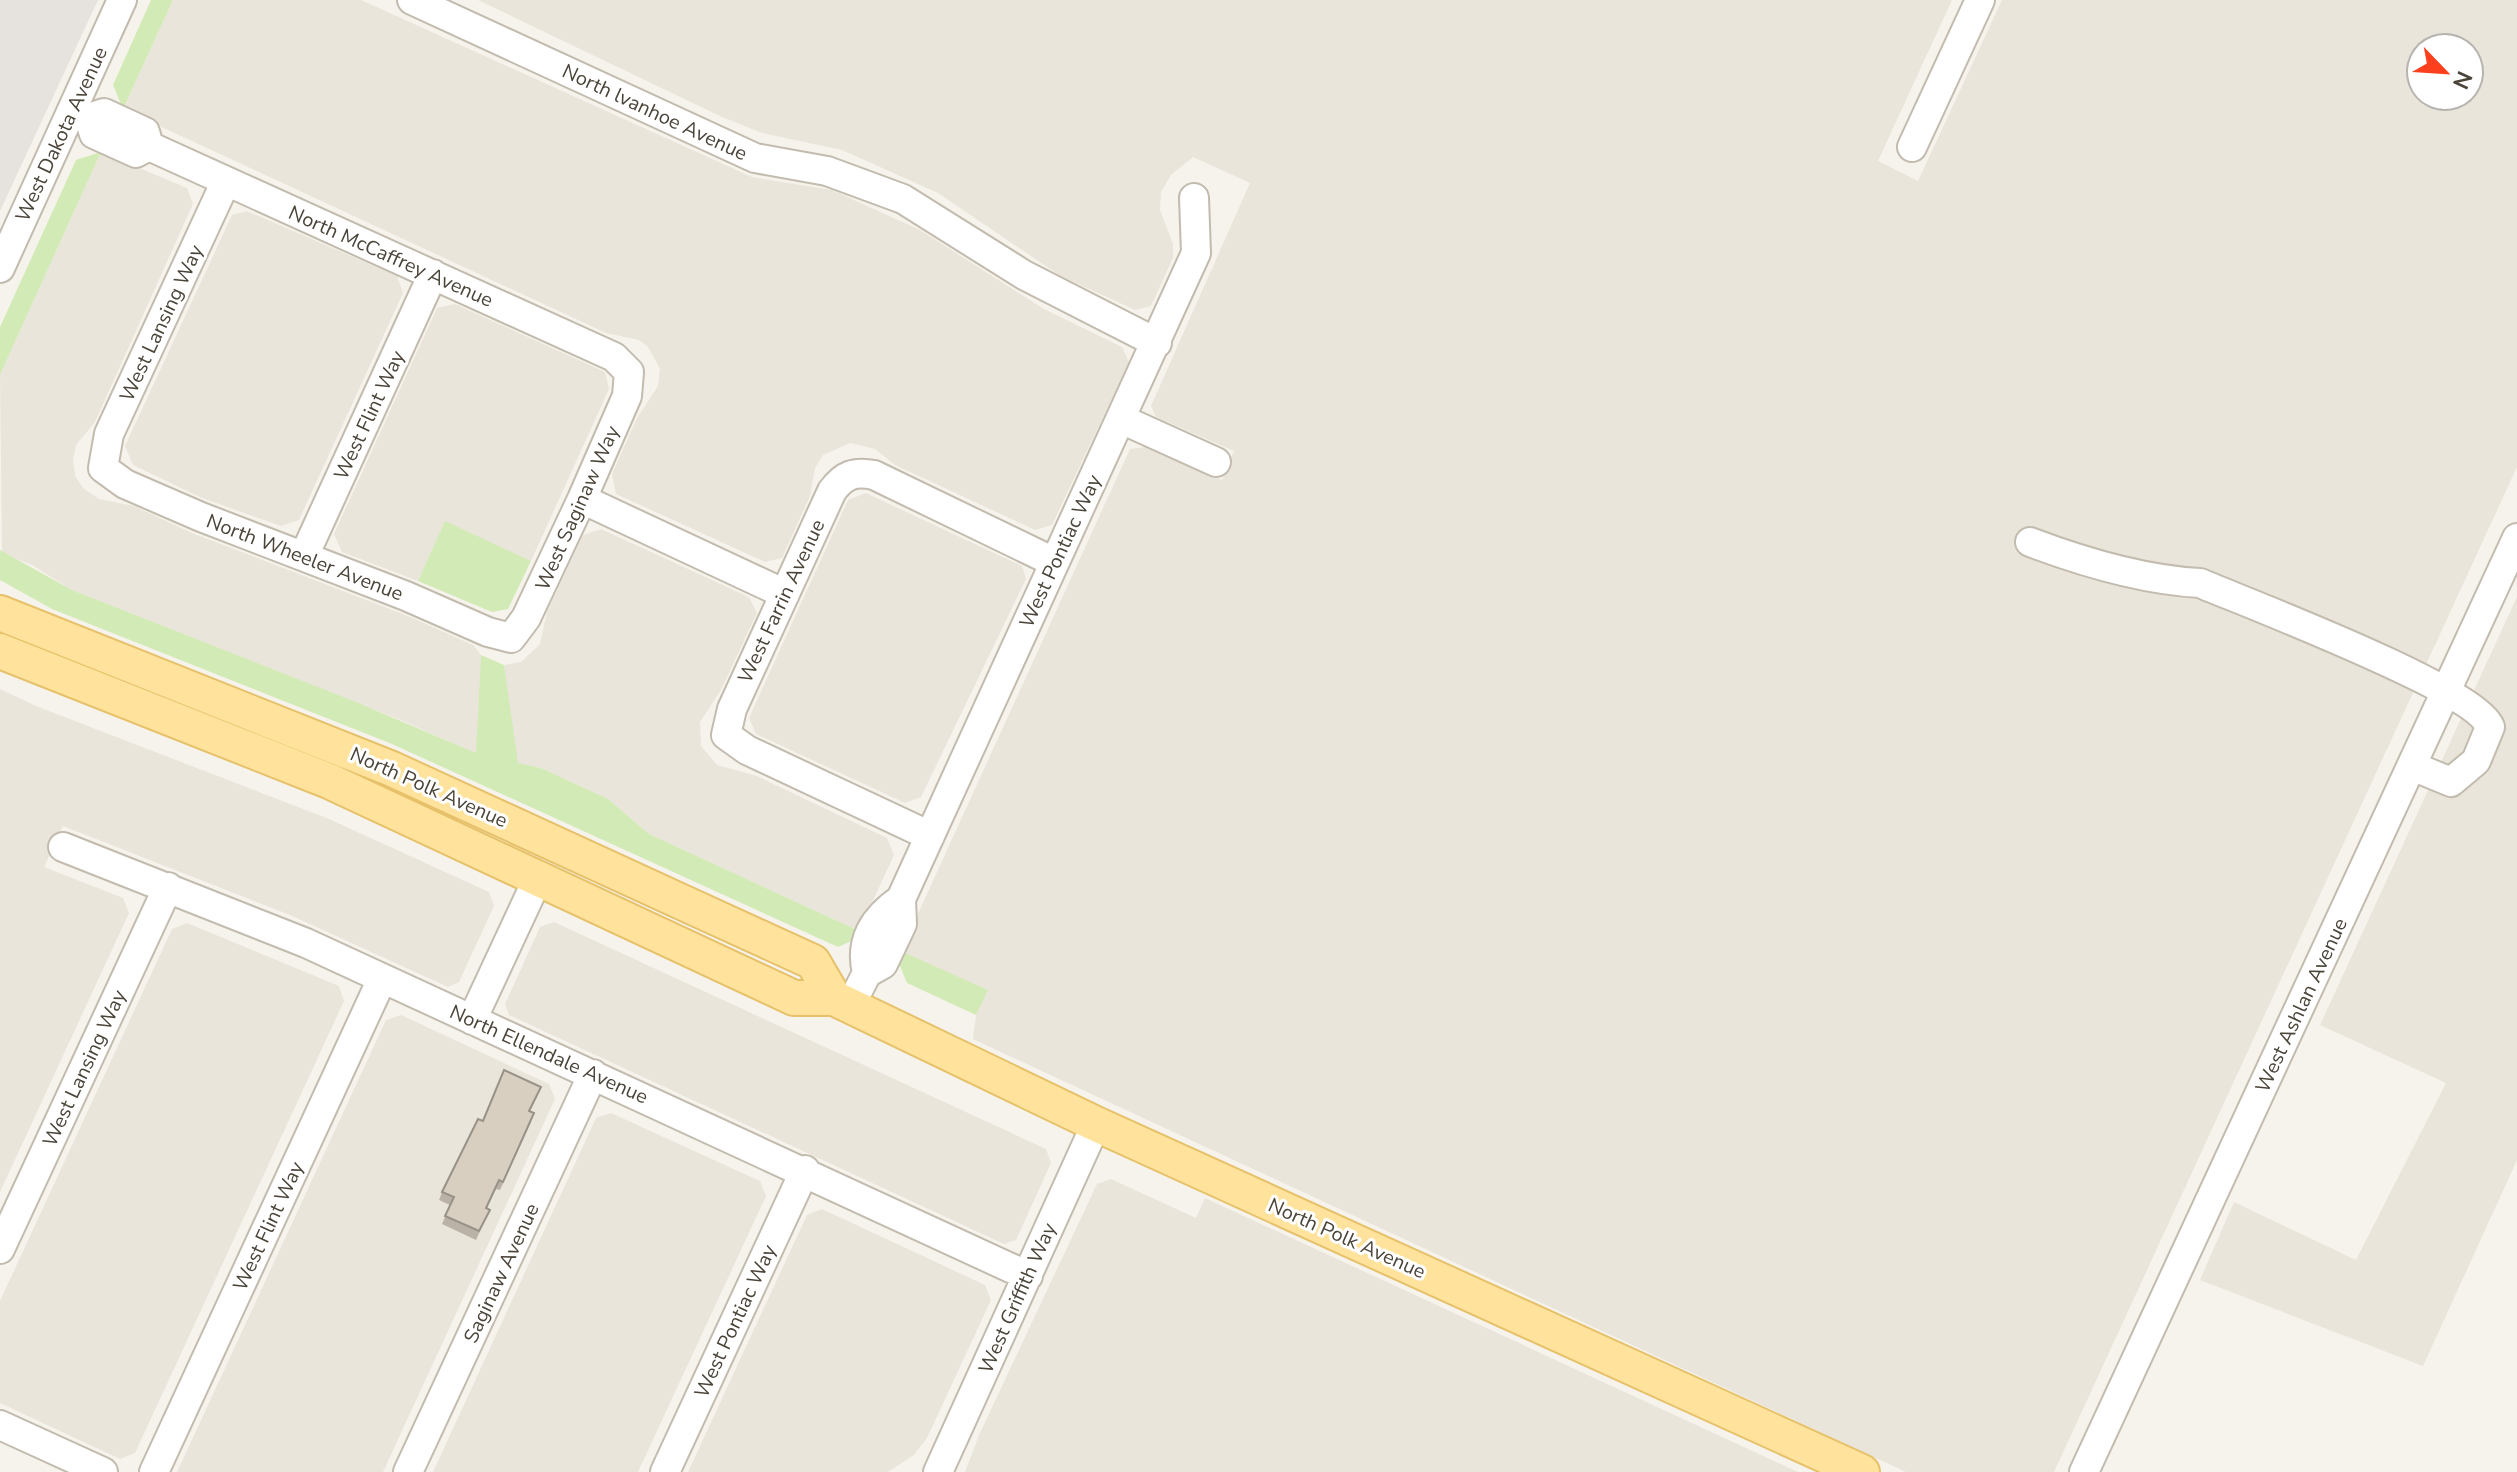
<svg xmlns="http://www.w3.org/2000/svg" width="2517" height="1472" viewBox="0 0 2517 1472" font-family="'Nunito Sans',sans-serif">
<rect width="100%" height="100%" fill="#f6f3ec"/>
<!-- residential -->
<path fill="#eae5da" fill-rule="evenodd" d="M173 0H361L752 177 832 190 920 230 1044 309 1122 347 1129 362 1052 525 1035 530 895 465 875 449 850 443 823 455 815 468 810 496 782 558 765 562 616 494 612 474 637 418 658 386 660 369 648 347 639 340 606 333 123 109Z
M478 0H1952L1878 161 1918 181 2002 0H2517V467L2054 1472H1906L973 1039 976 1015 987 990 901 951 1130 449 1145 447 1222 480 1234 451 1156 417 1151 406 1250 183 1193 157 1171 175 1161 192 1160 210 1173 244V258L1151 306 1135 310 1059 275 938 193 842 150 762 133 722 117ZM2421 48H2469V96H2421Z
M101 152 187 188 193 204 95 422 76 445 73 459 75 476 84 489 99 499 134 506 192 533 408 616 473 645 481 655 477 754 403 721 72 590 32 565 2 553 0 375Z
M247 211 397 276 403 293 299 520 281 526 202 498 133 465 125 446 232 215Z
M455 304 605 372 609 389 531 561 445 522 418 581 342 552 334 534 437 308Z
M866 493 1022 566 1026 579 921 797 905 803 756 734 749 718 848 500Z
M601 529 749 597 757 613 721 690 700 722 701 746 717 765 757 776 887 838 894 855 859 931 649 834 608 799 541 768 517 763 504 665 521 662 540 644 547 612 583 535Z
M2517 597V1160L2423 1366 2200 1280 2234 1202 2356 1260 2446 1083 2320 1025Z
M0 689 36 706 329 819 489 892 494 906 459 982 448 987 290 915 63 826 44 867 123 898 129 913 0 1192Z
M554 922 1046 1149 1051 1163 1016 1240 1004 1244 509 1015 505 1004 540 927Z
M187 923 339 986 344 1001 135 1453 120 1459 0 1403V1301L172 929Z
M401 1015 549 1084 555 1099 383 1472H177L386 1020Z
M611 1113 760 1181 766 1196 638 1472H433L596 1118Z
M1111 1179 1196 1218 1205 1198 1798 1472H965L979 1435 1097 1184Z
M822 1209 985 1285 991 1300 927 1438 914 1455 888 1472H688L807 1215Z"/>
<!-- industrial -->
<path fill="#e6e2dd" d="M0 0H98L0 211Z"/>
<!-- green -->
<path fill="#d2eab5" d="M151 0H173L123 109 113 85Z
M101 152 0 375V327L76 160Z
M445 521 531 561 508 609 492 612 418 581Z
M0 550 72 590 356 702 476 753 481 655 504 665 518 763 541 768 608 799 649 834 859 931 856 939 838 947 392 744 52 609 0 580Z
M901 951 988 990 976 1015 907 983 898 961Z"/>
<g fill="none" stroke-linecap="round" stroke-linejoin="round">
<!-- minor casing -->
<g stroke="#c2bbae" stroke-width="32">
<path id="minor" d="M412 0 755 158 827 171 903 199 1024 275 1157 343
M72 111 89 118 104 113 145 132 149 146 614 357 629 372 627 396 582 499 526 618 511 638 488 632 406 596 201 517 125 484 103 468 109 434 226 181
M89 118 94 134 136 153 149 146
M1912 147 1980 0
M0 268 122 0
M1121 419 1216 462
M582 499 785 594
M2030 542C2083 562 2143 580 2200 583 2247 603 2477 690 2490 727L2476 761 2451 782 2412 766
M304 556 433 274
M930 836 747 750 726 735 732 709 832 491C844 475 854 471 874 475L1054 562
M63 847 306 943 1028 1276
M901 899 1196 253 1194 198
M850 1006 867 973 883 964 902 924 901 899C874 918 859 940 867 973
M472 1020 539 876
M0 1249 168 887
M0 1425 103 1472
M154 1472 382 979
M408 1472 593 1074
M665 1472 805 1170
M938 1472 1096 1124
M2084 1472 2517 538"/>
</g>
<!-- major casing -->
<g stroke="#e6c16a" stroke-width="38">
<path id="major" d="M0 613 392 769 697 909 813 962 834 998
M0 651 329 781 794 998H834L1096 1124 1862 1472"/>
</g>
<!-- minor -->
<use href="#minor" stroke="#fff" stroke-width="28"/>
<!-- major -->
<use href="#major" stroke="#ffe39c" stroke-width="34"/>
</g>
<!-- wall -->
<path fill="#bab2a6" d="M541 1087 530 1111 531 1122 500 1190 496 1189 487 1208 490 1210 486 1218 476 1240 442 1224 450 1205 439 1200 442 1192Z"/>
<!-- building -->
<path fill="#d8cfc1" stroke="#979187" stroke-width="2" d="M504 1070 541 1087 529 1111 534 1113 503 1182 499 1180 486 1208 490 1210 479 1231 445 1216 454 1197 442 1192 478 1119 483 1121Z"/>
<g text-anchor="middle" stroke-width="6" stroke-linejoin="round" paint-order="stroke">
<!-- street labels -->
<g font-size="20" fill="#4b4439" stroke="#fff">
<text transform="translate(655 112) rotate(25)" y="7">North lvanhoe Avenue</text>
<text transform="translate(61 134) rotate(-65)" y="7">West Dakota Avenue</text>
<text transform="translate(391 256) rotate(24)" y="7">North McCaffrey Avenue</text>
<text transform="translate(161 323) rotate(-65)" y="7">West Lansing Way</text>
<text transform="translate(369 415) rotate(-65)" y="7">West Flint Way</text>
<text transform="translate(577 508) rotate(-66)" y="7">West Saginaw Way</text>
<text transform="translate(1060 551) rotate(-65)" y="7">West Pontiac Way</text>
<text transform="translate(305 557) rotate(21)" y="7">North Wheeler Avenue</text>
<text transform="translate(781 601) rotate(-65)" y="7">West Farrin Avenue</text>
<text transform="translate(429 787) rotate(24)" y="7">North Polk Avenue</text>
<text transform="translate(2301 1005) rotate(-65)" y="7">West Ashlan Avenue</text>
<text transform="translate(549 1054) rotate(24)" y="7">North Ellendale Avenue</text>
<text transform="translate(84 1068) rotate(-65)" y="7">West Lansing Way</text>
<text transform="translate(268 1226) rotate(-65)" y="7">West Flint Way</text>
<text transform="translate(1347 1238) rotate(24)" y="7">North Polk Avenue</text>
<text transform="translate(501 1273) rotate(-65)" y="7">Saginaw Avenue</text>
<text transform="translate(1017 1298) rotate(-66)" y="7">West Griffith Way</text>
<text transform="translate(735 1321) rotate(-65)" y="7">West Pontiac Way</text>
</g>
</g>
<!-- north arrow -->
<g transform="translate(2445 72) rotate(115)"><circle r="38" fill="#ffffff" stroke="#b7b4b0" stroke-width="2"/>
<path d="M0-6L14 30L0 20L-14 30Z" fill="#fc3f1d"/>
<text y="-12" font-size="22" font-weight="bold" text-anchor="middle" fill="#4b4439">N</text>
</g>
</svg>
